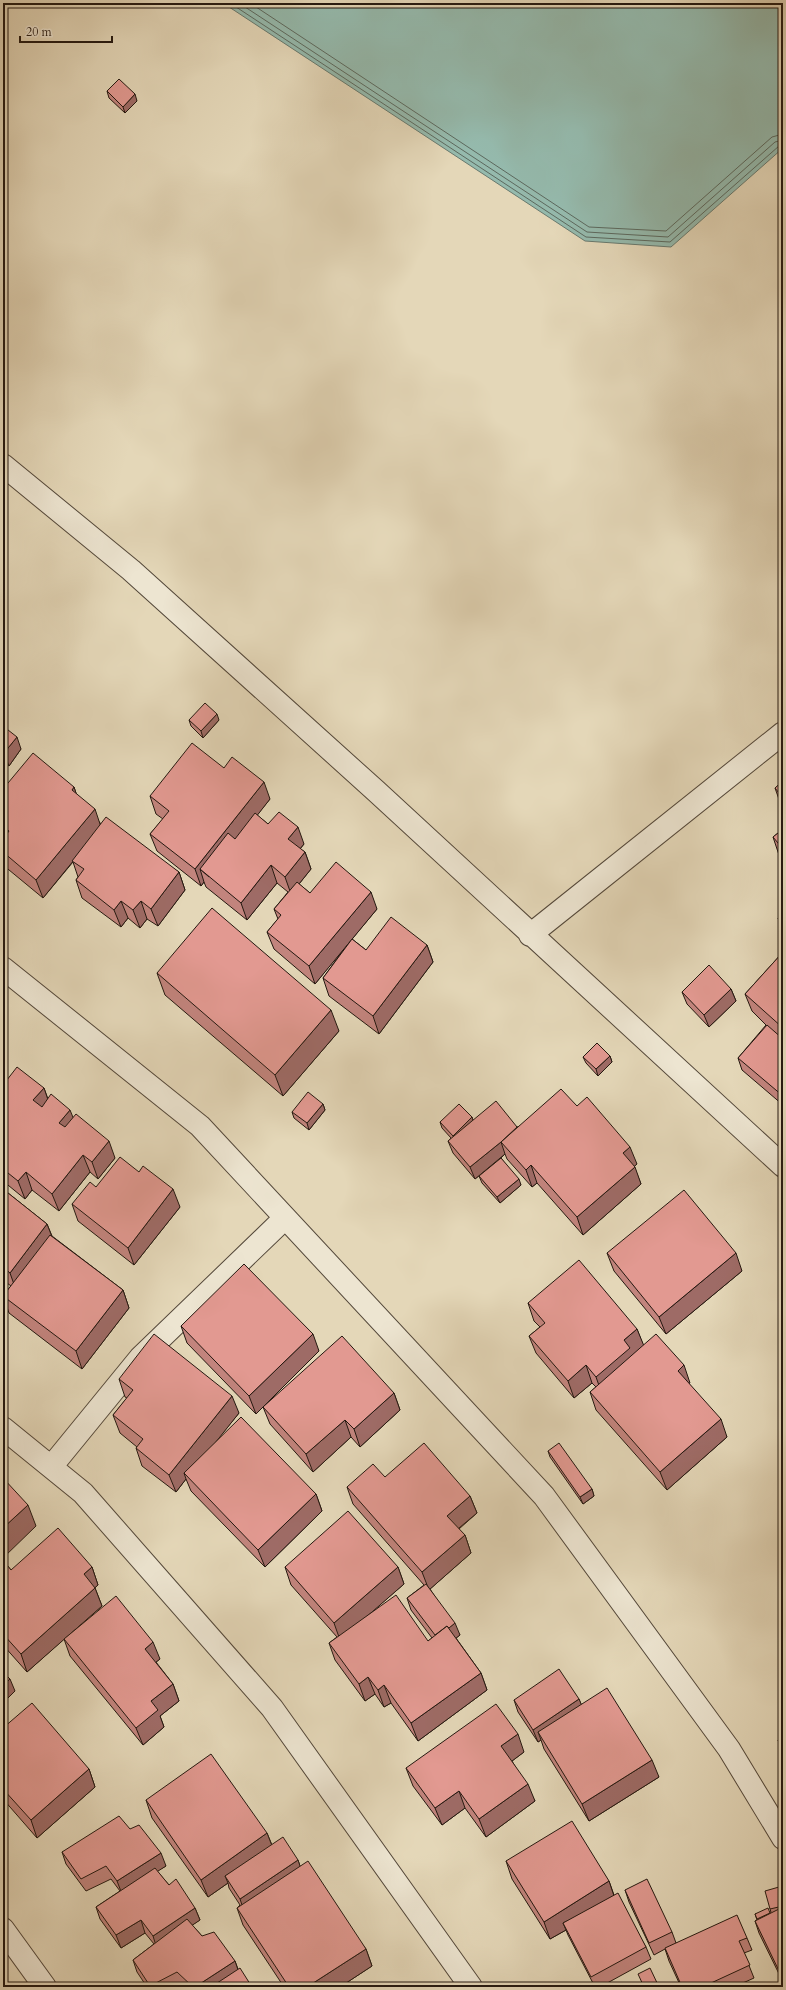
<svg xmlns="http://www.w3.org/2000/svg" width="786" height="1990" viewBox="0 0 786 1990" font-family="Cardo,serif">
<rect width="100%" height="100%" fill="#e4d7b8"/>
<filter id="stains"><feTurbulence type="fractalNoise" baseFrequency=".005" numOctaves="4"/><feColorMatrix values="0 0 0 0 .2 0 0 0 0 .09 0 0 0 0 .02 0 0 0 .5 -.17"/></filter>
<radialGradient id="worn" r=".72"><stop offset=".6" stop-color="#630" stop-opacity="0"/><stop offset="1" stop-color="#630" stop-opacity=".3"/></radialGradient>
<!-- water -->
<path fill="#95baad" stroke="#68796e" d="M223 3H783V148L671 247 585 241Z"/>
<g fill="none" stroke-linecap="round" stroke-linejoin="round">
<!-- shore -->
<path stroke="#5c695e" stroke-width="1" d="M230 3 586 237 670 242 779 146 783 145
M239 3 587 232 668 237 775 142 783 140
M250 3 589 227 666 231 772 137 783 134"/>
<!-- minor casing -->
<g stroke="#54483a" stroke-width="24">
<path id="minor" d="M3 465 131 570 376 791 783 1166
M530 935 783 733
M3 968 200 1126 544 1496 729 1749 783 1838
M3 1428 83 1493 272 1708 471 1987
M51 1467 140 1358 285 1218
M3 1929 45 1987"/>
</g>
<!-- minor -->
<use href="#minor" stroke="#ede5d1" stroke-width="22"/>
</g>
<!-- wall -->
<path fill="#c2847d" stroke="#241810" d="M107 91 137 101 125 113 109 98Z
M189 720H219L203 738 191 726Z
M3 726 21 749 9 766 3 762Z
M224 768 270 799 257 815 268 824 304 844 300 849 305 852 311 869 299 884 310 893 377 909 352 939 366 950 427 945 433 962 379 1034 329 996 323 978 349 942 315 984 274 949 267 932 278 919 274 909 288 892 277 883 247 920 206 887 204 882 201 886 157 851 150 834 163 819 156 814 150 796Z
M783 781V807L781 805 775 788Z
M74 787 76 793 101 824 179 872 185 890 158 926 147 919 140 928 128 918 121 927 82 898 76 880 78 877 73 862 43 898 3 865V789Z
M783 829V859L779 855 773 837Z
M783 914V928L780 924 778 918Z
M783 952V1105L742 1070 738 1058 766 1025 752 1011 745 994Z
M157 973 339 1031 283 1096 165 995Z
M731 989 736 1001 709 1027 687 1004 682 992Z
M610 1056 612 1062 598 1076 586 1063 583 1057Z
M3 1085 44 1088 48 1099 73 1117 115 1158 98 1179 90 1172 59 1211 32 1190 25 1199 3 1181Z
M323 1104 325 1110 309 1130 294 1118 292 1112Z
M577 1106 637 1164 634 1166 641 1184 583 1235 537 1183 532 1187 507 1159 505 1154 501 1158 521 1185 500 1203 482 1183 479 1176 500 1159 475 1179 453 1153 448 1141 451 1138 442 1128 440 1122 472 1117 473 1120 517 1127Z
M96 1187 180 1207 134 1265 78 1221 72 1204Z
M3 1189 47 1224 52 1236 123 1290 129 1308 82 1369 9 1313 3 1296 11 1286 3 1280Z
M607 1253 742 1271 666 1334 614 1271Z
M528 1303 637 1329 643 1345 690 1383 689 1384 727 1437 667 1490 596 1410 590 1392 596 1387 592 1383 574 1398 536 1353 529 1336 540 1327 534 1321Z
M181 1326 319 1351 256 1414 187 1343Z
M119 1379 239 1413 213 1445 316 1494 322 1511 265 1567 191 1491 186 1479 176 1492 142 1466 136 1448 137 1447 120 1433 113 1415 127 1398 125 1397Z
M394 1393 400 1410 360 1447 351 1437 313 1472 270 1424 263 1407Z
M548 1451 592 1489 594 1496 583 1504 550 1457Z
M385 1477 470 1496 477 1513 459 1529 465 1535 471 1553 430 1589 460 1635 456 1638 481 1673 487 1690 418 1741 391 1703 384 1707 375 1694 365 1701 335 1660 329 1643 337 1637 291 1585 285 1567H398L404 1584 375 1609 428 1641 432 1638 411 1610 407 1598 424 1585 353 1504 347 1487Z
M3 1560 11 1570 92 1567 98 1585 95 1588 102 1606 72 1632 160 1659 156 1662 173 1684 179 1701 160 1716 164 1727 143 1745 70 1656 64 1639 27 1672 3 1645Z
M579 1699 581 1704 659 1777 589 1821 544 1749 541 1740 538 1742 518 1712 514 1700Z
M3 1728 89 1769 95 1787 37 1838 3 1799Z
M783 1736V1750L780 1746 778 1740Z
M524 1752 512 1761 535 1801 486 1837 465 1808 442 1825 413 1786 406 1768Z
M146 1800 267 1833 272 1845 298 1860 300 1866 366 1949 372 1966 340 1987H284L243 1925 237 1908 240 1905 229 1888 228 1883 208 1897 152 1818Z
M130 1829 166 1866 157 1871 169 1885 195 1908 200 1920 192 1925 202 1936 235 1961 238 1969 252 1987H184L181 1984 176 1987H147L137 1972 133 1960 154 1944 145 1933 121 1948 100 1919 96 1907 120 1891 111 1879 86 1891 66 1864 62 1852Z
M506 1861 609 1881 614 1895 646 1947 651 1959 600 1987H595L568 1935 566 1930 550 1939 512 1879Z
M625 1890 672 1932 676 1943 747 1938 752 1950 744 1953 754 1978 734 1987H681L669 1961 665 1949 654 1955 629 1902Z
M781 1893 783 1902V1982L759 1933 755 1921 757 1920 755 1914 771 1912 770 1909Z"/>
<!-- shaded-wall -->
<path fill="#9e6b66" stroke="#241810" d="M135 94 137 101 125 113 123 107Z
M217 714 219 720 203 738 201 731Z
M17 737 21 749 9 766 4 753Z
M264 782 270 799 209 877 200 869 204 882 201 886 195 869Z
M74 787 80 805 72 790Z
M95 809 101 827 43 898 36 880Z
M298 827 304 844 294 856 288 839Z
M305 852 311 869 291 894 285 877Z
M271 865 277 883 247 920 241 903Z
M179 872 185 890 158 926 151 909Z
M371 892 377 909 315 984 309 966Z
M121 901 128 918 121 927 114 910Z
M141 901 147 919 140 928 133 910Z
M427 945 433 962 379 1034 373 1016Z
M731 989 736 1001 709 1027 704 1015Z
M331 1010 339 1031 283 1096 275 1075Z
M610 1056 612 1062 598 1076 596 1069Z
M44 1088 50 1106 40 1118 33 1100Z
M323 1104 325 1110 309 1130 307 1123Z
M70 1110 77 1127 66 1140 59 1123Z
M472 1117 474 1124 455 1142 453 1136Z
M109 1141 115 1158 98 1179 92 1162Z
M501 1142 505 1154 475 1179 470 1167Z
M630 1147 637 1164 629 1171 623 1153Z
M83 1155 90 1172 59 1211 52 1194Z
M531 1165 537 1183 532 1187 526 1170Z
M635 1167 641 1184 583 1235 577 1217Z
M26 1172 32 1190 25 1199 18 1181Z
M519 1179 521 1185 500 1203 497 1197Z
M173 1189 180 1207 134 1265 128 1248Z
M47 1224 54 1242 16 1290 10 1273Z
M736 1253 742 1271 666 1334 659 1317Z
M123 1290 129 1308 82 1369 76 1351Z
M637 1329 644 1346 602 1394 596 1377 624 1340Z
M313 1334 319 1351 256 1414 249 1396Z
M586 1365 592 1383 574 1398 568 1381Z
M684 1365 690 1383 684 1388 678 1371Z
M394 1393 400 1410 360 1447 354 1429Z
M232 1396 239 1413 188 1477 184 1473 186 1479 176 1492 169 1475Z
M721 1419 727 1437 667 1490 660 1472Z
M345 1420 351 1437 313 1472 306 1454Z
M592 1489 594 1496 583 1504 580 1497Z
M316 1494 322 1511 265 1567 258 1550Z
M470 1496 477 1513 453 1533 447 1516Z
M28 1505 36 1526 3 1558V1528Z
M465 1535 471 1553 429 1590 422 1572Z
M92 1567 98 1585 90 1592 84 1574Z
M398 1567 404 1584 340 1640 334 1623Z
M95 1588 102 1606 27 1672 21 1654Z
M455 1623 460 1635 441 1650 437 1637Z
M153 1642 160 1659 151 1666 145 1649Z
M481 1673 487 1690 418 1741 411 1723Z
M368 1677 375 1694 365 1701 359 1684Z
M10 1679 15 1691 3 1703V1686Z
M173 1684 179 1701 160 1716 164 1727 143 1745 136 1728 151 1701Z
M384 1685 391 1703 384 1707 378 1690Z
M579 1699 584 1711 538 1732 541 1740 538 1742 533 1730Z
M518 1734 524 1752 508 1764 501 1746Z
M652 1760 659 1777 589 1821 582 1804Z
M89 1769 95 1787 37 1838 31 1820Z
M528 1784 535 1801 486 1837 479 1819Z
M459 1791 465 1808 442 1825 435 1808Z
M267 1833 274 1851 225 1876 228 1883 208 1897 201 1880Z
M161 1853 166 1866 122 1894 117 1881Z
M298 1860 302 1872 244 1911 240 1899Z
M609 1881 615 1899 563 1923 566 1930 550 1939 544 1922Z
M195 1908 200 1920 157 1949 153 1936Z
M141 1920 145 1933 121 1948 116 1935Z
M366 1949 372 1966 340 1987H307Z
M235 1961 239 1973 218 1987H195Z"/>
<!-- building -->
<path fill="#e29991" stroke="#241810" d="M119 79 135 94 123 107 107 91Z
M205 703 217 714 201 731 189 720Z
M3 726 17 737 4 753H3Z
M192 743 224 768 232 757 264 782 195 869 150 834 169 811 150 796Z
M33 753 74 787 72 790 95 809 36 880 3 852V839L9 831 3 826V789Z
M783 781V798L775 788Z
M279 812 298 827 288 839 305 852 285 877 271 865 241 903 200 869 228 833 235 839 255 813 268 824Z
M106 817 179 872 151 909 141 901 133 910 121 901 114 910 76 880 84 869 72 861Z
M783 829V849L773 837Z
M336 862 371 892 309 966 267 932 281 915 274 909 297 882 310 893Z
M212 908 331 1010 275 1075 157 973Z
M783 914V925L778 918Z
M391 917 427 945 373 1016 323 978 352 939 366 950Z
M783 952V1028L745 994Z
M709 965 731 989 704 1015 682 992Z
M767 1025 783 1039V1096L738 1058Z
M597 1043 610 1056 596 1069 583 1057Z
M17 1067 44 1088 33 1100 42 1107 51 1094 70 1110 59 1123 65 1127 76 1114 109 1141 92 1162 83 1155 52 1194 26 1172 18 1181 3 1169V1085Z
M561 1089 577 1106 587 1097 630 1147 623 1153 635 1167 577 1217 531 1165 526 1170 501 1142Z
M308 1092 323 1104 307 1123 292 1112Z
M496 1101 517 1127 501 1142 470 1167 448 1141Z
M459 1104 472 1117 453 1136 440 1122Z
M120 1157 139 1172 143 1166 173 1189 128 1248 72 1204 90 1182 96 1187Z
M501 1158 519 1179 497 1197 479 1176Z
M3 1189 47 1224 10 1273 3 1267Z
M684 1190 736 1253 659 1317 607 1253Z
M50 1235 123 1290 76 1351 3 1296Z
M579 1260 637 1329 624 1340 630 1348 596 1377 586 1365 568 1381 529 1336 545 1323 528 1303Z
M244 1264 313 1334 249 1396 181 1326Z
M154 1334 232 1396 169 1475 136 1448 143 1439 113 1415 133 1390 119 1379Z
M656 1334 684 1365 678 1371 721 1419 660 1472 590 1392Z
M342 1336 394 1393 354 1429 345 1420 306 1454 263 1407Z
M241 1417 316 1494 258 1550 184 1473Z
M424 1443 470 1496 447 1516 465 1535 422 1572 347 1487 373 1464 385 1477Z
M559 1443 592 1489 580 1497 548 1451Z
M3 1478 28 1505 3 1528Z
M348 1511 398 1567 334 1623 285 1567Z
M58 1528 92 1567 84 1574 95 1588 21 1654 3 1634V1560L11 1570Z
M426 1584 455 1623 449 1628 447 1626 435 1635 407 1598Z
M396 1595 428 1641 447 1626 481 1673 411 1723 384 1685 378 1690 368 1677 359 1684 329 1643Z
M116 1596 153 1642 145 1649 173 1684 151 1701 158 1710 136 1728 64 1639Z
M559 1669 579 1699 533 1730 514 1700Z
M3 1672 10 1679 3 1686Z
M607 1688 652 1760 582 1804 538 1732Z
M32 1703 89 1769 31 1820 3 1789V1728Z
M496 1704 518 1734 501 1746 528 1784 479 1819 459 1791 435 1808 406 1768Z
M783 1736V1747L778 1740Z
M211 1754 267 1833 201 1880 146 1800Z
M119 1816 130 1829 139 1825 161 1853 117 1881 106 1866 81 1879 62 1852Z
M572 1821 609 1881 544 1922 506 1861Z
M283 1837 298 1860 240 1899 225 1876Z
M308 1861 366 1949 307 1987H289L237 1908Z
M155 1868 169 1885 176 1879 195 1908 153 1936 141 1920 116 1935 96 1907Z
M647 1879 672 1932 649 1943 625 1890Z
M779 1887 783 1906 770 1909 765 1891Z
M618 1893 646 1947 591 1977 563 1923Z
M783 1907V1974L781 1975 755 1921Z
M768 1908 770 1913 757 1919 755 1914Z
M737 1915 747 1938 739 1941 750 1965 711 1983 713 1987H682L665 1948Z
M187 1919 202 1936 214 1932 235 1961 195 1987H193L177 1972 150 1986 133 1960Z
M240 1968 252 1987H211Z
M650 1968 659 1987H644L638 1974Z"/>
<!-- margin -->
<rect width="786" height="1990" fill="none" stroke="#e4d7b8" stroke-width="16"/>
<rect x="4" y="4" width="778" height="1982" fill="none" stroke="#241810" stroke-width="2"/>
<rect x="8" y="8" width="770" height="1974" fill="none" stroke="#241810"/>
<!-- scale -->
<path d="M20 36v6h92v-6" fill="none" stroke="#241810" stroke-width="2"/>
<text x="26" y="36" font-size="12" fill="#241810" stroke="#ede5d1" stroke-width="3" paint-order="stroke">20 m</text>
<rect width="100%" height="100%" filter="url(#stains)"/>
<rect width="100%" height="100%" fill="url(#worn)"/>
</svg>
